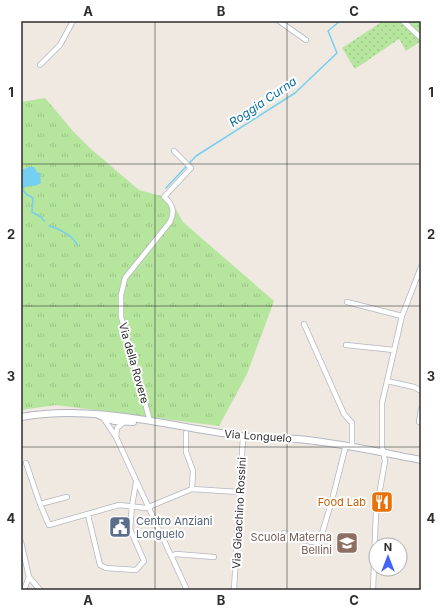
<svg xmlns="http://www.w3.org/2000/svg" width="442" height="611" viewBox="0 0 442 611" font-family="Inter,sans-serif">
<defs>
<pattern id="grass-tufts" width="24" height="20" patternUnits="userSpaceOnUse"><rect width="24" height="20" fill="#b6e59e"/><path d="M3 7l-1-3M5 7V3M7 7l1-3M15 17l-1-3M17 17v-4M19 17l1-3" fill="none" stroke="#9dc588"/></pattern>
<pattern id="garden-dots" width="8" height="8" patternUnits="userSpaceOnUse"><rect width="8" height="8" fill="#b6e59e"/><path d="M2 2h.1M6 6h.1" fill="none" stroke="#9dc588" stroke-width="1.8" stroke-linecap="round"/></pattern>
</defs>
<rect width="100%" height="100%" fill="#efe9e1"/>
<!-- grass -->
<path fill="url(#grass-tufts)" d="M45 98 73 131 91 149 139 190 165 197 173 204 183 222 274 301 247 374 219 426 56 405 21 410V102Z"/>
<!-- garden -->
<path fill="url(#garden-dots)" d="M383 21H421V41L406 51 399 39 355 69 342 48Z"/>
<!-- water -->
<path fill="#75cff0" d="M29 167H34L37 172 40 173 41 183 35 186H27L21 190V179L23 177 21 170Z"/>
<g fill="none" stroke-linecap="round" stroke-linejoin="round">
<!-- stream -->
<path stroke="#75cff0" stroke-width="1.5" d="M166 188 196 156 295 93 337 53 328 31 340 21
M23 190 26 194 33 198 32 212 41 217 44 221
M49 226C58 228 74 236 77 245"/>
<!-- street casing -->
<g stroke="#b4b7c1" stroke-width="6">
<path id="street" d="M279 21 306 40
M403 21 421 38
M40 65 60 45 73 21
M347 302 402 316
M304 324 344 414 352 423V446
M346 345 394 350
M387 381 414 387 421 391
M104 419 116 437 187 590
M150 421 121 317V295L125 278 170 222C175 211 173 204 164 197L191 168 174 151
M419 422 421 409
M186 433V452L193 471 192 489
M116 437 117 428 125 421
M26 463 40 504 49 525 119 505 146 508 192 489 239 492
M40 504 67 497
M88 515 100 565 106 568 136 570 144 561 130 529 132 506 136 482
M284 533 311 542H318L320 540 332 500 346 445
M21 542 29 577 40 590
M171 556 176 554 214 557
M24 590 29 577
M234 590 243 437
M373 590 376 512 385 461 382 447V403L402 316 421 267"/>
</g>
<!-- secondary casing -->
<g stroke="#b4b7c1" stroke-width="8">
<path id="secondary" d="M98 415 114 421 133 422
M21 417C95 404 167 426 241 436 259 439 279 437 298 439 340 443 380 452 421 460"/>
</g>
<!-- street -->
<use href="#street" stroke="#fff" stroke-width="4.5"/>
<!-- secondary -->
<use href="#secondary" stroke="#fff" stroke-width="6"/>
</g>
<!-- grid -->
<path fill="none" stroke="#2e2e2e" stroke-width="1" stroke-opacity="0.55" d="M155 21V590M287 21V590M21 164H421M21 306H421M21 447H421"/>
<!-- icons -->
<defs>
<g id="restaurant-square" transform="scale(1.15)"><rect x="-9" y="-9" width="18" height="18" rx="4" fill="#e8710a" stroke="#fff"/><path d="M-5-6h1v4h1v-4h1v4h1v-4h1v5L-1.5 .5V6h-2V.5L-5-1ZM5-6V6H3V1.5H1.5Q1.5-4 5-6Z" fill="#fff"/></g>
<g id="civic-square" transform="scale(1.15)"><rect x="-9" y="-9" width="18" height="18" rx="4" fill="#5c6f8a" stroke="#fff"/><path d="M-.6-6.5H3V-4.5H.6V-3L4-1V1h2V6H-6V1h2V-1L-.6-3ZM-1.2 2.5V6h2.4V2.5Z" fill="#fff"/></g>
<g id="school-square" transform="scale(1.15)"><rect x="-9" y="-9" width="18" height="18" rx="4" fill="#8d6e63" stroke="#fff"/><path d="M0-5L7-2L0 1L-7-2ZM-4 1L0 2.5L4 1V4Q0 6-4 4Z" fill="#fff"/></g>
</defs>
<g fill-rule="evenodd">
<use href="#restaurant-square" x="382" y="502"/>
<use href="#civic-square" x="120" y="527"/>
<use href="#school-square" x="347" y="543"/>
</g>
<g text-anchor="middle" stroke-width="4" stroke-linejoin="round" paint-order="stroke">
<!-- street labels -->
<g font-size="11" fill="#2e2e2e" stroke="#fff">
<text transform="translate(134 363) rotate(74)" y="4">Via della Rovere</text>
<text transform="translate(258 436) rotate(4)" y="4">Via Longuelo</text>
<text transform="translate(239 513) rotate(-87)" y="4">Via Gioachino Rossini</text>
</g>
<!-- food labels -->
<g font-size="11" fill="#c56008" stroke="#fff" text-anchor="end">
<text x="366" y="506">Food Lab</text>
</g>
<!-- service labels -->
<g font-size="11" fill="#4e5e75" stroke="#fff" text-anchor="start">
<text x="136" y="525">Centro Anziani<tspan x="136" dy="13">Longuelo</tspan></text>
</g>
<!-- education labels -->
<g font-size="11" fill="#785e54" stroke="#fff" text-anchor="end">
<text x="332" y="541">Scuola Materna<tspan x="332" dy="13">Bellini</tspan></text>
</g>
<!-- water labels -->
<g font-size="12" font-style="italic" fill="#0d6fa3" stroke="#fff">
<text transform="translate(263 102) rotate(-34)" y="4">Roggia Curna</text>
</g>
</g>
<!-- border -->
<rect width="442" height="611" fill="none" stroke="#ffffff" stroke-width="44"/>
<!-- north arrow -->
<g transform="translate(388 557)"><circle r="19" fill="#ffffff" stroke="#ababab"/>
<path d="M0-3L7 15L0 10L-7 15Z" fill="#4264fb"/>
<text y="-6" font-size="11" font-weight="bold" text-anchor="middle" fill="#2e2e2e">N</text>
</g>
<rect x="22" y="22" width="398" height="567" fill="none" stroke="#2e2e2e" stroke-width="1.5"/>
<g font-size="13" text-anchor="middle" font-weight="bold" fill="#2e2e2e">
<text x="88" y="16">A</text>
<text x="221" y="16">B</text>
<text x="354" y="16">C</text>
<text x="11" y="97">1</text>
<text x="431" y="97">1</text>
<text x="11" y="239">2</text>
<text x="431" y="239">2</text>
<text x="11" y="381">3</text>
<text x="431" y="381">3</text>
<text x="11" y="523">4</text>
<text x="431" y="523">4</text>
<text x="88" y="605">A</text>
<text x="221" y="605">B</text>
<text x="354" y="605">C</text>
</g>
</svg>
